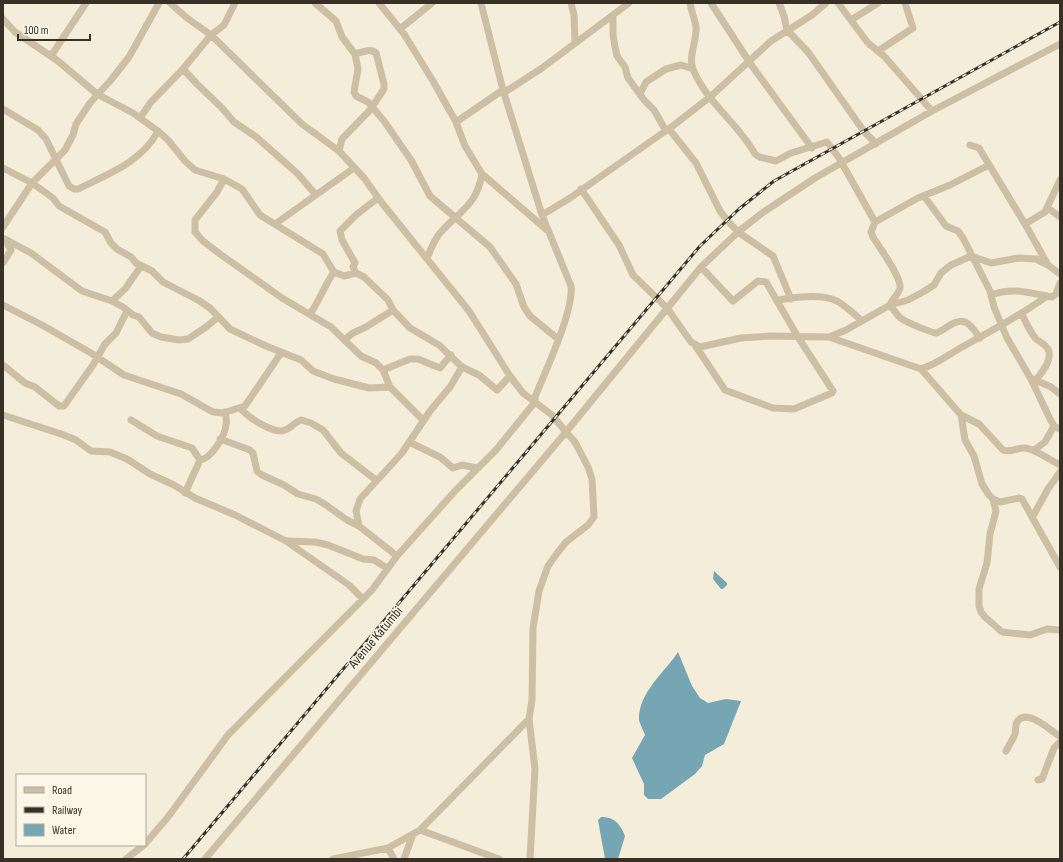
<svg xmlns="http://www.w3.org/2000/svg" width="1063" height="862" viewBox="0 0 1063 862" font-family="'Sofia Sans Condensed',sans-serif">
<rect width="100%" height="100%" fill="#f4edda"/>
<!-- water -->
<path fill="#76a5b4" d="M714 571 727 583V585L723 589H721L713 579Z
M678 652 692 686 700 698 708 703 726 699 741 701 724 744 705 755 702 766 695 774 661 799H648L644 795V784L632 758 645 735C643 730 640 724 639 720 638 693 665 672 678 652Z
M601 817C614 816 621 825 625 836L618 859H605L598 820Z"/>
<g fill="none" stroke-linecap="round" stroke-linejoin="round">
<!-- minor -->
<path stroke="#cdbfa4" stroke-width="7" d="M170 3 187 18 211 35 302 124 339 151 364 178 382 203 469 311 510 376 523 393 552 415 566 432 205 859
M315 3 336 21 342 37 355 54 358 69 354 92 356 96 368 102 384 121 411 160 430 196 490 247 516 284 524 307 530 316 558 339
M379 3 404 34 433 81 456 122 465 146 482 174 547 230
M571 3 574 15 575 43
M690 3C691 11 695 19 696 27 697 41 688 56 693 69 706 102 738 123 755 154L759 157 776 161 791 153 827 142 839 158 875 222 918 198 950 185 989 165
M711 3 752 66 812 148
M779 3 784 16 787 30 808 52 863 130 876 144
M838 3 868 43 884 56 932 111
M613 16V35L615 47 617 56 625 67 628 78 644 100 654 110 666 131
M3 19 15 32 58 61 97 94 133 113 158 131 168 140 185 161 195 170 224 179 242 189 260 215 323 254 334 272 344 276 356 273 364 277 388 300 393 310 410 328 439 345 462 367 479 375 497 390 510 376
M851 20 878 3
M400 29 432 3
M878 51 913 28 905 3
M51 56 86 3
M183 69 197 84 222 108 234 122 255 136 280 158 298 174 316 195
M505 92 542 68 629 3
M640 94 646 82 666 69 681 65 693 69
M3 109 38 130 46 139 69 186 74 189H78C108 174 142 162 158 131
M140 118 151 102 183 69 211 35 224 25 235 3
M456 122 503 90
M669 129 696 163 720 211 727 220 738 232 773 256 791 299
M970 145 979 148 1025 224 1048 265
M339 151 342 139 370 110 384 89V84L376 53C370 48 362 52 355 54
M3 168 32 183 53 198 59 206 105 232 111 243 117 249 131 257 136 263 152 271 163 282 198 300 210 308 230 329 266 346 301 360 313 371 334 379 369 388 390 387 423 420
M224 179 217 192 195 220V232L203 241 220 254 282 298 331 327 361 356 376 363 383 370 390 387
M581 189 619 245 633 275 667 308 691 342 700 347 741 338 770 336 829 337 846 330 890 305 908 300 923 292 934 285 941 273 951 265 971 256 991 263 1019 258 1036 259 1048 265 1060 274
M924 196 946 226 958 231 963 238 990 291 994 307 1007 338 1031 379 1050 419 1054 426 1060 429
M1048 208 1060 217
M542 215 570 198 674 125 710 97 771 41 812 15 826 3
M875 222 871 232 873 237C879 247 902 278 900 288 899 294 892 299 890 305 894 310 897 316 902 319 906 322 932 333 936 333 940 332 944 329 947 327 965 315 969 323 980 338
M275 224 354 168
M1025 224 1045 212 1060 180
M3 227 32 183 65 150 73 135 76 124 90 103 111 80 129 57 159 3
M5 239 31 253 82 291 112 301 123 307 133 315 139 317 152 333 161 337 179 340 188 339 206 327 218 317
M427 258C431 249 434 240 440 233 460 210 476 207 482 174
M3 263 11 250 5 240
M356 273 353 267 355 263 342 240 340 231 356 215 378 198
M991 295C1015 287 1028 293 1052 297L1056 294 1060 283
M777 300C795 298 819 293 837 301 846 306 854 314 862 321
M112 301 125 289 141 266
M3 305 42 325 91 353 124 375 181 394 213 412 223 413 245 406 281 353
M310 314C320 300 324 286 334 272
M1022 314C1026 323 1030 332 1036 339 1040 342 1045 344 1048 349 1053 360 1042 372 1036 380
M829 337 921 369 961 415 965 440 974 456 982 484 989 495 993 499 1000 502 1019 498 1022 499 1060 567
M344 340 353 333 366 327 393 310
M695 345 725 390 773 408 794 409 832 393 833 391 798 337 766 282 758 281 733 301 701 267
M3 365 25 383 35 387 59 406H64L93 365 105 344 116 333 127 311
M921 369C937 364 948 355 962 347 991 331 1020 316 1047 296
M383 370 410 359H418L440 368 451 355
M1033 379 1051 387 1060 394
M241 409C248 417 274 435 285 430 291 428 295 422 301 420L311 423 323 430 341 453 376 480
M3 415 64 435 76 440 91 451 110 452 127 459 150 474 174 485 195 498 235 515 286 541 349 585 363 599
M961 415 979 424 1003 450C1011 453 1018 447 1025 448 1035 449 1050 460 1060 465
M131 420 157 436 192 448 200 460 185 493
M220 439 250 450 253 453 257 471 262 475 284 485 298 494 316 499 326 505 347 520 359 526 397 556
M409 442 440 457 453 468 462 465 477 468
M1034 450 1045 442 1054 426
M200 460C211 459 225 436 226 425 227 421 226 416 225 412
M993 499 996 511 990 534 987 563 979 589V606L981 612 985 617 1002 632 1030 635 1047 629 1060 630
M1033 516 1048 489 1060 472
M359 526 356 511 360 499 402 453 430 411 450 387 462 367
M287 541 315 542 328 545 363 559 374 560 387 568
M1006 751C1009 745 1013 739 1015 734 1016 729 1015 726 1017 722 1027 707 1050 731 1060 736
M1038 780 1042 779 1054 748 1060 742
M420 830 499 859
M145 844 168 817 228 735 372 590 397 556 455 491 496 450 535 402V397C545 372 574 311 571 286L542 215 503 90 481 3
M388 848 394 859
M126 859 144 845
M333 859 388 848 420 830 529 719
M404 859 413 834
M530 859 535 769 529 719 532 700 533 628 539 591 548 566 558 552 566 542 588 525 594 517 592 479 588 467 575 442 566 432 701 267 738 232 762 213 815 178 932 111 1060 44"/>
<!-- rail casing -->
<g stroke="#383027" stroke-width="3">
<path id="rail" d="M183 859 700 246 739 209 774 181 1060 22"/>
</g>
<!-- rail -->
<use href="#rail" stroke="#fbf6e6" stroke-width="1.5" stroke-dasharray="4.5" stroke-linecap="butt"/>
</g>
<g text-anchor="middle" stroke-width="3" stroke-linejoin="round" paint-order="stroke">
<!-- street labels -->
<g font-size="14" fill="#383027" stroke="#fbf6e6">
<text transform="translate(375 637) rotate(-50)" y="5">Avenue Katumbi</text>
</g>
</g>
<!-- border -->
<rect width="1063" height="862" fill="none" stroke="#383027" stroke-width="8"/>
<!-- legend -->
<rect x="16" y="774" width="130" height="72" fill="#fbf6e6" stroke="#ada79a"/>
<rect x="24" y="787" width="20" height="6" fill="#cdbfa4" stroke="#ada79a"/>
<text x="52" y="794" font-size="12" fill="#383027">Road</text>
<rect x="24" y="807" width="20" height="6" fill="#383027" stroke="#ada79a"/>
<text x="52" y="814" font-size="12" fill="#383027">Railway</text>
<rect x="24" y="824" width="20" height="12" fill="#76a5b4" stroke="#ada79a"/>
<text x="52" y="834" font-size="12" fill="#383027">Water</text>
<!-- scale -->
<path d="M18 34v6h72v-6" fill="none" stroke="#383027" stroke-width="2"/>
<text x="24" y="34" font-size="12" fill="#383027" stroke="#fbf6e6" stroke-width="3" paint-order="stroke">100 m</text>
</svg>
